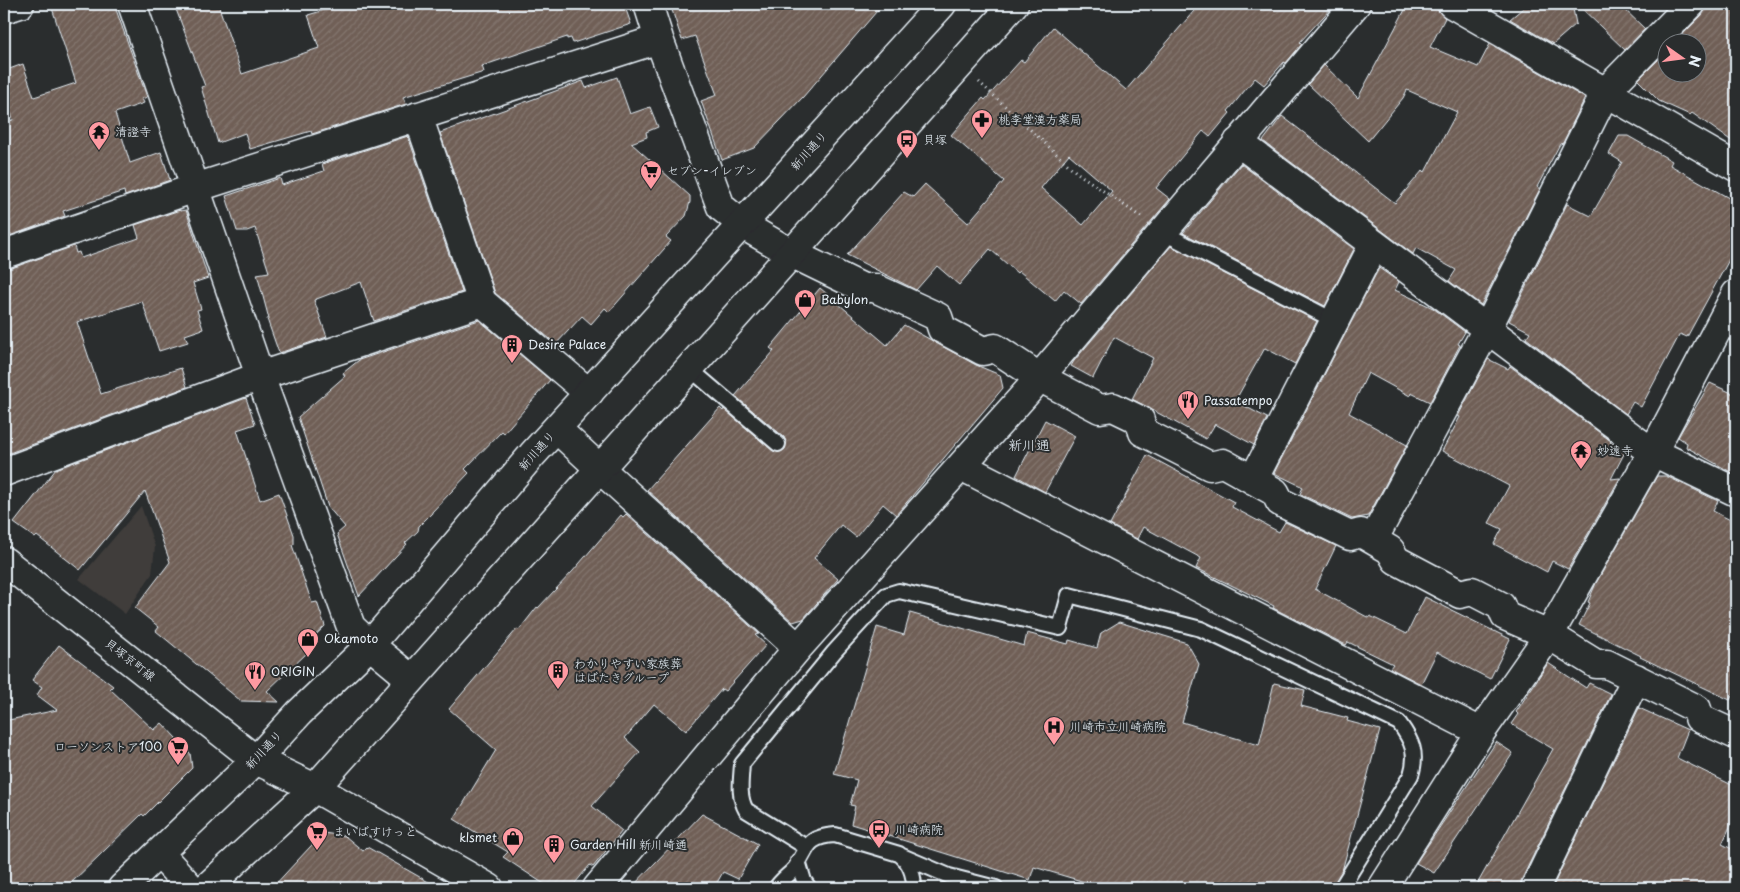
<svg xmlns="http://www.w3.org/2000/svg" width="1740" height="892" viewBox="0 0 1740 892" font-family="'Playpen Sans','Klee One',sans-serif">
<defs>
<pattern id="building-hatch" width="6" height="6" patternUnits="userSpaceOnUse" patternTransform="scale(1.25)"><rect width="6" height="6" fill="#6f5f56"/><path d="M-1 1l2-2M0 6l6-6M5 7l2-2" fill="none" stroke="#84766f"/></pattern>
</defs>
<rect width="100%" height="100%" fill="#2a2d2e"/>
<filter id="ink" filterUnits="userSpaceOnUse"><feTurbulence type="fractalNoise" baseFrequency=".02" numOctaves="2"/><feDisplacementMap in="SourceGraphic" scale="10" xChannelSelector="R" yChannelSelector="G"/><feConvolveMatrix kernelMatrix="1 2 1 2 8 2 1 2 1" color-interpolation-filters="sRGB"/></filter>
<g filter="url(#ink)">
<!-- built -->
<path fill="#3f3c3a" d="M141 506 155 547 152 574 125 614 79 579Z"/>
<!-- building -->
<path fill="url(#building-hatch)" stroke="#e8f1f8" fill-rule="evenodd" d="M65 4H114L147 97 142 99 144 103 115 113 130 163 161 152 170 180 125 196 124 191 63 211 65 216 4 238V122L13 120 4 92V71L23 64 34 97 76 83 52 8Z
M174 4H218L242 74 319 48 308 15 328 9 327 4H624L631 24 573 43 571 38 567 39V37L482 66 484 72 403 97 406 104 312 134 311 131 250 149 245 133 218 143 201 87 205 86Z
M670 4H883L803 97 754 148 722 160 701 101 717 95 695 36 682 40Z
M1200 4H1335L1300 42 1302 44 1286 63 1284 62 1264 85 1255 78 1228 111 1230 113 1210 137 1203 131 1156 188 1170 199 1081 304 1064 290 1055 301 1019 271 1017 273 990 249 959 285 937 266 916 290 847 255 904 192 913 197 925 184 968 223 1004 181 951 135 983 98 985 100 1021 60 1024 62 1053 27 1126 90ZM1069 154 1112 191 1083 225 1041 188Z
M1408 4H1431L1437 7 1439 12 1445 18 1430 47 1478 67 1490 44 1585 98 1563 143 1560 144 1537 187 1540 189 1481 305 1449 281 1456 270 1416 248 1413 254 1263 141 1282 116 1395 203 1423 170 1425 172 1457 112 1407 90 1403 98 1368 141 1308 84 1324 65 1358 98Z
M1528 4H1572L1576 24 1553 44 1510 19Z
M1577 4H1619L1645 29 1625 50Z
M1709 4H1736V144L1692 113 1690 115 1659 101 1638 80 1668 50V72H1698V42H1675L1702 15Z
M617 77 630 114 650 107 658 127 646 132 647 137 631 143 690 196V202L686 216 666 237 671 241 609 312 605 308 591 324 582 316 556 344 495 293 440 133 583 81 586 88Z
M408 136 462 292 374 321 361 282 314 300 327 337 279 353 267 319H269L257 274 269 272 255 228 247 231H237L226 196 280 178 282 185 324 171 322 164Z
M1619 136H1628L1672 161 1670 165 1736 202V247L1687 337 1680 334 1641 407 1633 402 1626 414 1526 338 1530 332 1509 321 1567 204 1591 216 1622 162 1609 154Z
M1241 164 1354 249 1325 306 1183 233Z
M180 210V211L186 210 208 278 193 283 201 309 197 310 203 329 185 335 188 342 159 351 142 301 77 322 101 394 181 368 187 387 4 455V269H9L74 246 76 253 79 252 81 258 139 238 135 225Z
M1171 246 1317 321 1295 364 1265 348 1235 401 1267 418 1254 445 1215 424 1206 439 1132 399 1153 358 1114 337 1093 378 1071 366 1074 361Z
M1379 268 1399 282 1395 290 1433 308 1465 332 1458 344 1460 345 1430 402 1411 393 1410 396 1368 373 1349 413 1407 445 1368 516 1352 519 1300 494 1303 487 1274 473Z
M820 288 887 345 904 325 976 365 1000 375 1003 388 896 515 883 504 856 537 841 525 814 558 838 579 803 619 793 622 647 490 720 408 723 411 724 409 773 451 780 452 785 449 786 442 784 437 735 396 774 351 770 348Z
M479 320 550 380 504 433 502 431 465 469 469 473 432 512V513L419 526 418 531 405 543 407 544 359 596 337 534 345 527 328 507 298 417 345 376 343 373 359 360Z
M1488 359 1508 369 1510 366 1611 441 1610 442 1625 452 1611 479 1620 478 1568 569 1552 561 1547 572 1494 544 1502 529 1489 523 1509 486 1442 451 1460 417 1458 416Z
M1710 383 1736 395V475L1686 447 1687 443 1678 437Z
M246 398 255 424 237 430 260 500 279 493 294 535V544L292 545 312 603 317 602 325 626 302 648 307 653 267 691 279 702 241 701 156 631 159 627 135 608 170 562 145 491 80 570 37 536 35 538 14 523 56 469Z
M1045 420 1075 436 1045 492 1016 476Z
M1147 455 1234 502 1232 507 1279 532 1285 522 1336 546 1315 589 1369 618 1370 616 1407 634 1425 597 1510 639 1490 679 1437 652 1421 684 1390 668 1393 664 1348 642 1346 645 1273 608 1274 606 1196 568 1201 558 1143 527 1137 539 1110 525Z
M1657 476H1666L1718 501 1713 511 1736 523V687L1730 700 1640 657 1641 656 1579 625 1590 603 1588 602 1596 583Z
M626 514 759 634 755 635 766 645 725 691 722 689 686 731 654 704 625 738 640 752 592 806 622 831 593 867 590 865 571 888H550L503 857 508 852 454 819 496 750 449 709 517 629 519 630 537 607 538 608 573 571 621 515 623 517Z
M910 613 1024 646 1027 633 1068 644 1069 640 1097 648 1101 633 1119 622 1187 643 1199 664 1182 722 1259 745 1274 683 1305 690 1301 706 1348 718 1347 721 1380 730 1342 871 1332 888H1105L1034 867 1030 880 851 824 855 806 850 805 857 780 834 774 877 627 904 635Z
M59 645 113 686 110 689 154 730 162 723 190 753 192 768 144 816 142 814 66 888H4V721L57 710 37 695 42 687 32 680Z
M1548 663 1586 688 1589 683 1611 694 1521 881 1520 888H1475L1553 749 1511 724 1518 714 1516 712Z
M1639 708 1688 730 1677 758 1736 787V814L1722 844 1736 851V888H1552Z
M1496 742 1513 753 1434 873 1416 863Z
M702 814 758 844 738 879 723 872 714 888H631Z
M323 833 345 836 363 851 367 847 439 888H272Z"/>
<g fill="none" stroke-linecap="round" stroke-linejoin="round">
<!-- lane casing -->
<g stroke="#e8f1f8" stroke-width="18">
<path id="lane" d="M1162 232 1335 321
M1720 325 1736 334
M689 368 778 444
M806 847 746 810C738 796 741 780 742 764L834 652 886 595 899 591 1060 628 1069 595 1201 629 1399 723C1412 741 1418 753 1411 775L1341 888
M902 856 949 876 996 888
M798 861 804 881 809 888
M776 888C781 880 789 875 795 868 809 848 805 837 835 835L899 854C910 862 914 876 914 888"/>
</g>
<!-- street casing -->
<g stroke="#e8f1f8" stroke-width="31">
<path id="street" d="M132 4 260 376 351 627 370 645
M648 4 659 39 721 207 743 225 791 253 863 288H875L938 317 942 329 983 351 995 348 1039 377 1100 409 1113 407 1140 420 1143 432 1210 466 1223 463 1275 492 1280 502 1350 536 1361 533 1373 540 1390 550 1396 560 1460 594 1472 591 1501 606 1505 616 1549 635 1596 664H1607L1697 709 1699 718 1736 735
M1452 4 1736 167
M4 9 20 4
M418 116 482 302 589 393
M1238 142 1638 442 1653 452 1736 492
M4 254 195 188 659 39
M961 466 1481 732
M599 468 798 648
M4 472 260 376 482 302
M1253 480 1374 244
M1373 540 1487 329 1606 91 1691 4
M597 888 798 648 1028 391 1356 4
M1382 888 1481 732 1549 635 1653 452 1736 294
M1535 888 1636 678"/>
</g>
<!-- secondary casing -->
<g stroke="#e8f1f8" stroke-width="31">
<path id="secondary" d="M557 429 599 468
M4 561 256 760 315 788 489 888
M370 645 411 679
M159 853 191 888
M122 888 256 760 299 713 370 645 532 455 942 4
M206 888 315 788 1014 4"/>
</g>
<!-- path -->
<path stroke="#e8f1f8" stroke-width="3" stroke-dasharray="1 4" stroke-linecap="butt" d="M979 82 1076 172 1141 217"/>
<!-- lane -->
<use href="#lane" stroke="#2a2d2e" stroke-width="14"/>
<!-- street -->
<use href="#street" stroke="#2a2d2e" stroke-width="28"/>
<!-- secondary -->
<use href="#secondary" stroke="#2a2d2e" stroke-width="28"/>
</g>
</g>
<!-- icons -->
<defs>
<g id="pharmacy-pin" transform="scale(1.125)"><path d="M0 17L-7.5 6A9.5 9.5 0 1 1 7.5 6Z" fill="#ff9aa2" stroke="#2a2d2e"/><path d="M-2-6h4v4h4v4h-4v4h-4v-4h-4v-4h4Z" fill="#111"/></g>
<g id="temple-pin" transform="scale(1.125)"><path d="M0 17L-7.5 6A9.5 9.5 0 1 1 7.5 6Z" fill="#ff9aa2" stroke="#2a2d2e"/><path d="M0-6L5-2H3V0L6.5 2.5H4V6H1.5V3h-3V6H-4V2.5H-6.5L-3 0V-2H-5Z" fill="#111"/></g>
<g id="bus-pin" transform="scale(1.125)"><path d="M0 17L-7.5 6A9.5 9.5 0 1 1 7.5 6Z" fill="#ff9aa2" stroke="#2a2d2e"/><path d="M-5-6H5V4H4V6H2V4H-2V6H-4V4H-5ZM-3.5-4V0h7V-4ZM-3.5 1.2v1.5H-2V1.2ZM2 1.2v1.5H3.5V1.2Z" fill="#111"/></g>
<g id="supermarket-pin" transform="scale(1.125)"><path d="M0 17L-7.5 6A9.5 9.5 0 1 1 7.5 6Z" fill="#ff9aa2" stroke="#2a2d2e"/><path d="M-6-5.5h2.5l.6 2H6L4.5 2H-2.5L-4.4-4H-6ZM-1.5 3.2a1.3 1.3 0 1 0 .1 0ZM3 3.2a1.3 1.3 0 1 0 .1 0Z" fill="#111"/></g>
<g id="shop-pin" transform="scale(1.125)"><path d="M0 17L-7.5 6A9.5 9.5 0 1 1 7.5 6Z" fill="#ff9aa2" stroke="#2a2d2e"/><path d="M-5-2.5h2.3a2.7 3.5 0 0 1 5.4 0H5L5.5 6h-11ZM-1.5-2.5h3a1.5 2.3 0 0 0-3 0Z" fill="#111"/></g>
<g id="building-pin" transform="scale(1.125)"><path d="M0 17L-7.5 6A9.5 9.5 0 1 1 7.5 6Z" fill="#ff9aa2" stroke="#2a2d2e"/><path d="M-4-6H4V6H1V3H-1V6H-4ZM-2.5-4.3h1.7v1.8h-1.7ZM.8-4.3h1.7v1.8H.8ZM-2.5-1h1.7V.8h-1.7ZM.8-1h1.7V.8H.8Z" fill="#111"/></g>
<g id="restaurant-pin" transform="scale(1.125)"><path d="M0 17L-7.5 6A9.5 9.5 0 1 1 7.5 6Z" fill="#ff9aa2" stroke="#2a2d2e"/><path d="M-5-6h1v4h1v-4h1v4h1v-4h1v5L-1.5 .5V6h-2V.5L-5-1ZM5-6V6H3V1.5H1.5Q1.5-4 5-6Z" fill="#111"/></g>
<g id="hospital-pin" transform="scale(1.125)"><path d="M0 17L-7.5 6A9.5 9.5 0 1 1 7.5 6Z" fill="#ff9aa2" stroke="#2a2d2e"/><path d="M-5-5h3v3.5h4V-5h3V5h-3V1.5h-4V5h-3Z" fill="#111"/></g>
</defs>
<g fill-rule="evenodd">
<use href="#pharmacy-pin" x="982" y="120"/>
<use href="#temple-pin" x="99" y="132"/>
<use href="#bus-pin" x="907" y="140"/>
<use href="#supermarket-pin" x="651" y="171"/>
<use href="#shop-pin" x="805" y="300"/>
<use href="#building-pin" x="512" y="345"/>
<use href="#restaurant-pin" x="1188" y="401"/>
<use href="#temple-pin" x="1581" y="451"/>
<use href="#shop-pin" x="308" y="639"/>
<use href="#building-pin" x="558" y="671"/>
<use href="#restaurant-pin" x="255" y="672"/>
<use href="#hospital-pin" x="1054" y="727"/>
<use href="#supermarket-pin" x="178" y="747"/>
<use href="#bus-pin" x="879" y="830"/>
<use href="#supermarket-pin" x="317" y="832"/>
<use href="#shop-pin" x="513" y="838"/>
<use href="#building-pin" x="554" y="845"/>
</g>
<g text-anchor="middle" stroke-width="4" stroke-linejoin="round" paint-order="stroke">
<!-- poi labels -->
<g font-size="12" fill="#e8f1f8" stroke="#2a2d2e" text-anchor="start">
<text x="998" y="124">桃李堂漢方薬局</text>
<text x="115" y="136">清證寺</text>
<text x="923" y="144">貝塚</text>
<text x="667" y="175">セブン-イレブン</text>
<text x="821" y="304">Babylon</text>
<text x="528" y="349">Desire Palace</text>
<text x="1204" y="405">Passatempo</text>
<text x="1597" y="455">妙遠寺</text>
<text x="324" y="643">Okamoto</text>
<text x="574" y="668">わかりやすい家族葬<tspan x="574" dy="14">はばたきグループ</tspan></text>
<text x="271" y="676">ORIGIN</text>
<text x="1070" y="731">川崎市立川崎病院</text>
<text x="162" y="751" text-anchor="end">ローソンストア100</text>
<text x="895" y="834">川崎病院</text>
<text x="333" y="836">まいばすけっと</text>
<text x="497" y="842" text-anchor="end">klsmet</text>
<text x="570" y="849">Garden Hill 新川崎通</text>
</g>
<!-- street labels -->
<g font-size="12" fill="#e8f1f8" stroke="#2a2d2e">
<text transform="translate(809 151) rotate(-48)" y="4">新川通り</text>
<text transform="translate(537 451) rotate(-48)" y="4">新川通り</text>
<text transform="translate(130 660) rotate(38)" y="4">貝塚京町線</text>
<text transform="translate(264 750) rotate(-47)" y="4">新川通り</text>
</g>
<!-- neighbourhood labels -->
<g font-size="14" fill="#e8f1f8" stroke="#2a2d2e">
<text x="1029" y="450">新川通</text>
</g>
</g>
<!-- margin -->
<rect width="1740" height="892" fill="none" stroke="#2a2d2e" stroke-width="20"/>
<rect x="10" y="10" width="1720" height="872" fill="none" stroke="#e8f1f8" stroke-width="2" filter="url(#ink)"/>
<!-- north arrow -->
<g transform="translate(1682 58) rotate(104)"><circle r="24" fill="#2a2d2e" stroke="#767b7f"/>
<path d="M0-4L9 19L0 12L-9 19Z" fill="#ff9aa2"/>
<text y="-8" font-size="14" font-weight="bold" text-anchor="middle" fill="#e8f1f8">N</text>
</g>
</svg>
